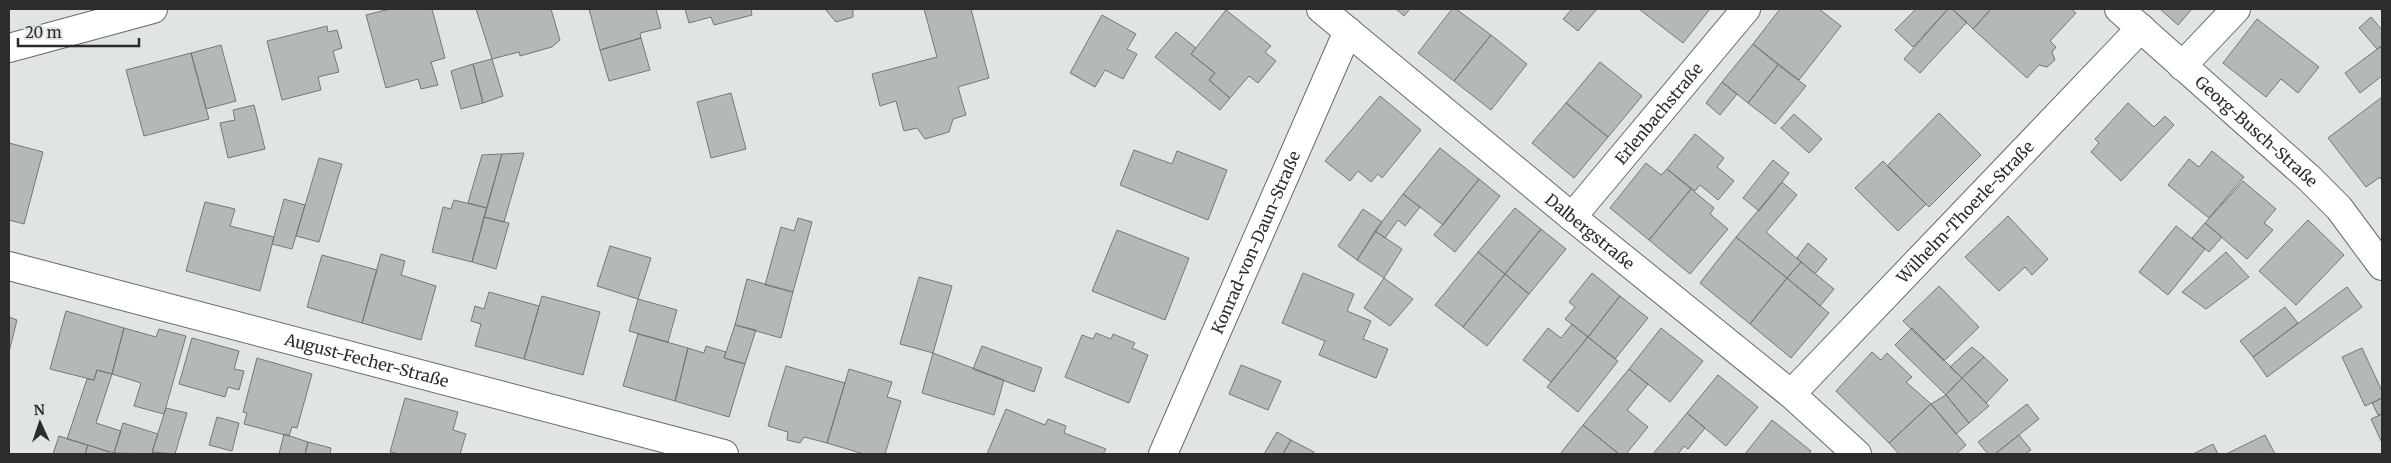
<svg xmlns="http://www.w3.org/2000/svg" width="2391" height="463" viewBox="0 0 2391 463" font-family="Merriweather,serif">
<rect width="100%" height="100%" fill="#e0e5e2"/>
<!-- building -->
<path fill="#b4b8b6" stroke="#747876" d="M390 9H432L445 58 431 62 438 85 421 89 418 79 386 88 366 15Z
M476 9H551L560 40 552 47 520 56 519 52 492 59Z
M589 9H656L661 28 640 33 641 38 600 50Z
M685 9H751L752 15 714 25 711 17 689 23Z
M825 9H853V17L836 22Z
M924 9H971L989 78 958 87 966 115 953 119 949 132 925 139 917 128 904 131 896 101 880 106 872 74 937 57Z
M1396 9H1410L1404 16Z
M1452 9H1456L1491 35 1454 81 1418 53Z
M1572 9H1597L1578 31 1563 19Z
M1639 9H1710L1683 43Z
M1780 9H1819L1841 26 1799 80 1753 44Z
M1916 9H1948L1913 47 1895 30Z
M1948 9H1952L1967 22 1920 73 1904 59Z
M1952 9H1991L1973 29Z
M1991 9H2071L2076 13 2050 41 2056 47 2052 52 2055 60 2047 67 2039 65 2027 78 1973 29Z
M2160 9H2192L2178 25Z
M1226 10 1271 46 1265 52 1276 61 1258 83 1249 76 1230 98 1209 80 1215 73 1191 54Z
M1102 15 1136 34 1127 49 1137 54 1123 79 1105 70 1095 87 1070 73Z
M2371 17 2382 30V45L2377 49 2359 28Z
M2257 19 2319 67 2298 93 2281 79 2266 97 2223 63Z
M327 26 328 32 337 30 342 48 333 51 339 72 318 77 321 90 282 100 267 41Z
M1176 32 1196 48 1191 54 1215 73 1209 80 1230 98 1220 110 1155 57Z
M1491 35 1527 64 1491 110 1454 81Z
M641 38 650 70 609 81 600 50Z
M1753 44 1778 65 1748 103 1722 82Z
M221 45 236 101 206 109 191 53Z
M2380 47 2382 50V76L2360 93 2345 73Z
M191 53 209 119 144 136 126 70Z
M492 59 503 96 483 103 473 64Z
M1600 62 1642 96 1608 137 1566 103Z
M473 64 483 103 461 109 451 71Z
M1778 65 1806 86 1775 124 1748 103Z
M1722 82 1737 94 1720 115 1706 103Z
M731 93 746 149 711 158 697 102Z
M1380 96 1421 130 1382 178 1378 174 1371 182 1358 171 1350 181 1325 161Z
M2382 97V181L2380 177 2366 187 2328 138Z
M1566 103 1608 137 1574 178 1532 143Z
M2128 103 2154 127 2165 116 2174 125 2121 181 2091 152 2099 143 2095 139Z
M254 105 265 149 228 158 220 123 235 120 233 110Z
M1939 113 1981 155 1929 207 1887 166Z
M1794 114 1822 139 1809 153 1781 128Z
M1695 134 1724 158 1717 167 1734 181 1718 200 1700 185 1695 191 1667 169Z
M9 143 43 152 24 224 9 220Z
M1440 148 1479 179 1443 225 1403 194Z
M1134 150 1172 164 1177 151 1227 170 1208 220 1120 185Z
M2212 151 2244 177 2209 218 2168 185 2189 159 2199 167Z
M524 153 504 222 484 217 502 154Z
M502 154 487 208 468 203 482 155Z
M319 158 342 164 319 242 296 236Z
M1773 160 1789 173 1759 211 1743 198Z
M1883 161 1926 204 1898 231 1855 188Z
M1646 163 1661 175 1667 169 1691 189 1649 240 1610 208Z
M1479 179 1500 196 1455 252 1434 235Z
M2243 181 2276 209 2264 223 2273 230 2247 259 2205 223Z
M1782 182 1797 195 1766 232 1801 262 1787 278 1736 237Z
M1691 189 1714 208 1710 214 1728 229 1690 274 1649 240Z
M1403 194 1420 207 1405 226 1398 220 1385 238 1375 231Z
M284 199 305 205 292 249 272 244Z
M454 200 487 208 472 262 432 252 443 207 451 209Z
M205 202 235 209 230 226 274 237 260 291 186 271Z
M1515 208 1541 229 1505 274 1478 252Z
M1363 209 1382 222 1357 260 1338 246Z
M2008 216 2048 259 2032 275 2025 267 1999 291 1965 257Z
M484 217 509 223 496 269 472 262Z
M798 218 812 222 793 292 765 285 781 227 794 231Z
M2308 220 2344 255 2296 305 2259 271Z
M2205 223 2222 237 2209 252 2192 238Z
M2176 226 2205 249 2168 295 2139 272Z
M1541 229 1566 249 1529 294 1505 274Z
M1117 230 1189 258 1165 320 1092 291Z
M1375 231 1402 249 1384 278 1357 260Z
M1736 237 1787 278 1750 324 1700 283Z
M1808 243 1827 259 1815 274 1797 258Z
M610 246 651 258 638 299 597 286Z
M1478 252 1505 274 1463 327 1435 305Z
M2226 252 2249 277 2206 309 2182 292Z
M381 254 405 261 401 275 436 286 421 340 362 323Z
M322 255 377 270 362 323 307 307Z
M1801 262 1834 289 1820 306 1787 278Z
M1303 273 1354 294 1347 311 1371 321 1363 339 1388 349 1376 378 1319 355 1325 341 1282 323Z
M1592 273 1620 296 1588 337 1565 319 1575 307 1569 302Z
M1505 274 1529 294 1487 346 1463 327Z
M919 277 952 286 933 353 900 344Z
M1384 278 1413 299 1390 326 1364 308Z
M1787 278 1829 313 1791 358 1750 324Z
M747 279 793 292 781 338 735 325Z
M1939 286 1979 327 1944 361 1903 321Z
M2347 287 2362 307 2267 377 2253 357Z
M489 292 539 306 524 359 475 346 481 324 471 321 475 306 484 309Z
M542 296 600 312 583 375 524 359Z
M1620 296 1648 318 1615 359 1588 337Z
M638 299 677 310 668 342 629 331Z
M2285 307 2298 323 2253 357 2240 341Z
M66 311 124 328 112 374 97 370 94 380 50 369Z
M9 317 17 320 9 352Z
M1572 324 1588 337 1551 382 1523 360 1548 328 1561 338Z
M735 325 756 330 745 364 724 358Z
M124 328 156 337 159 329 186 336 164 414 134 406 141 383 112 374Z
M1661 328 1703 361 1670 402 1629 369Z
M1912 328 1962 378 1946 395 1895 345Z
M1096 333 1111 339 1113 334 1135 343 1132 348 1148 355 1129 403 1065 377 1082 335 1093 339Z
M638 334 688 348 675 401 623 386Z
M1588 337 1618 361 1578 412 1547 387Z
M192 338 239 351 234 369 244 371 239 390 228 387 225 397 179 384Z
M706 346 726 352 724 358 745 364 729 417 675 401 688 348 704 353Z
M982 346 1042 368 1034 392 973 369Z
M1972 347 1984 357 1962 378 1950 367Z
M2362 348 2382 391V398L2365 406 2342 357Z
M1872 352 1881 360 1887 353 1912 377 1906 382 1931 404 1889 443 1836 391Z
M933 353 1004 380 994 415 922 393Z
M1984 357 2008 380 1986 403 1962 378Z
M257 358 312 374 297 428 292 427 289 436 244 424 247 413 243 412Z
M1241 365 1281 381 1268 410 1229 394Z
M786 366 845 383 827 443 804 437 800 443 787 440 788 432 768 426Z
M849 369 892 382 887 397 901 401 885 454H864L827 443Z
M1629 369 1648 384 1627 410 1648 427 1626 454H1619L1583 425Z
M97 370 112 374 96 423 121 431 114 453 67 439 87 379 94 380Z
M1718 375 1758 407 1726 446 1687 413Z
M1962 378 1989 406 1969 423 1946 395Z
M1946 395 1969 423 1956 434 1931 404Z
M405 398 458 412 453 430 466 434 460 454H399L390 452Z
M2382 398V414L2378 415 2372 403Z
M1931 404 1966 445 1956 454H1899L1889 443Z
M2027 404 2039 419 1995 454H1988L1978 442Z
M166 408 187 413 175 454 152 452Z
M1006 409 1045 425 1048 419 1066 426 1064 433 1106 449 1103 454H987Z
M1687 413 1705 428 1688 449 1684 446 1678 454H1653Z
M2382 414V443L2371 419Z
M217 417 239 423 232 451 209 445Z
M1772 420 1811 451 1809 454H1745Z
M123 423 158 434 152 452 160 454 114 453Z
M1583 425 1619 454H1560Z
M1277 432 1291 440 1283 454H1264Z
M284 434 308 442 305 454H279Z
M2019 435 2031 450 2025 454H1995Z
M2265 435 2275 454H2226Z
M59 436 88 445 85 454H53Z
M1291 440 1314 452 1313 454H1283Z
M308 442 331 448 330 454H305Z
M2213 444 2218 454H2193Z
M88 445 109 452 108 454H85Z"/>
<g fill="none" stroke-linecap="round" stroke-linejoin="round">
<!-- minor casing -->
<g stroke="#666a68" stroke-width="30">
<g id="minor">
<path id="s1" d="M1321 9 1572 217 1791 394 1857 454"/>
<path id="s2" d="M2119 9 2309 178 2339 208 2382 266"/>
<path d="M9 48 153 9"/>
<path d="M2182 66 2236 9"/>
<path id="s3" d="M1572 217 1746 9"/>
<path id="s4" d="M9 266 724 454"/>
<path id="s5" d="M1791 394 2141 28"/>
<path id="s6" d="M1163 454 1348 31"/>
</g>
</g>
<!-- minor -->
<use href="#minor" stroke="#fff" stroke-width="28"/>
</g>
<g text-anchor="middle" stroke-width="4" stroke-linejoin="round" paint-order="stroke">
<!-- street labels -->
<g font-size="16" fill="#2b2c2b" stroke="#e0e5e2">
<text dy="6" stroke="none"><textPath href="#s3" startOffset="135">Erlenbachstraße</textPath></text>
<text dy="6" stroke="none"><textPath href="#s2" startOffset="184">Georg-Busch-Straße</textPath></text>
<text dy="6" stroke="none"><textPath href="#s5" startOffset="252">Wilhelm-Thoerle-Straße</textPath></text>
<text dy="6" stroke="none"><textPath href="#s1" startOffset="349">Dalbergstraße</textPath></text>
<text dy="6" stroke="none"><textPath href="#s6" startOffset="231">Konrad-von-Daun-Straße</textPath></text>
<text dy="6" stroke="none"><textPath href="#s4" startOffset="370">August-Fecher-Straße</textPath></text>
</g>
</g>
<!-- border -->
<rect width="2391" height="463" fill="none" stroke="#2b2c2b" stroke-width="20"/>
<!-- north arrow -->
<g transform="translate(40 423) rotate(357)" stroke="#e0e5e2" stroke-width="4" paint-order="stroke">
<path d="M0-4L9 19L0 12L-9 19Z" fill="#2b2c2b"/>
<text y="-8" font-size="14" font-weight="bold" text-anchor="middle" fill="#2b2c2b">N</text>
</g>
<!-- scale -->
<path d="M18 38v8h121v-8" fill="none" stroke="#2b2c2b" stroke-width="2.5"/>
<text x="25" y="38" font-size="15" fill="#2b2c2b" stroke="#e0e5e2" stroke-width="4" paint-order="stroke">20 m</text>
</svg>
